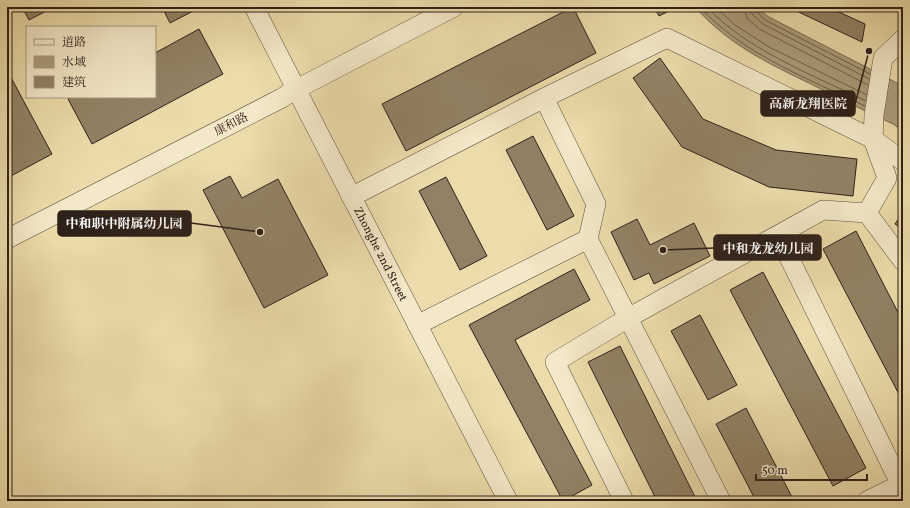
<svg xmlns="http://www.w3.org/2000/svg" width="910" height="508" viewBox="0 0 910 508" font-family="Vollkorn,'Noto Serif SC',serif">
<rect width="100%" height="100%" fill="#ecdcab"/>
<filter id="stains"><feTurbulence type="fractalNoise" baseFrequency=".005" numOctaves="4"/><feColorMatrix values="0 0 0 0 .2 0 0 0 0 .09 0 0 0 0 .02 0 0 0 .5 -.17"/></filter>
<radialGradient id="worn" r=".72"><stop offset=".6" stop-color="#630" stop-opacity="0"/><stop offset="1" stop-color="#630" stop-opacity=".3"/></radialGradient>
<!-- water -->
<path fill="#ab9c7a" stroke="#796b54" d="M695 7H758L767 16 903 86V131L893 124C865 111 838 98 811 84 767 63 728 44 695 7Z"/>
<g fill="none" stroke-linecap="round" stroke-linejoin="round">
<!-- shore -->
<path stroke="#6c5e4a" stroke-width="1" d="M700 7C742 54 809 79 865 106
M707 7C745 49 815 76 866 101
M715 7 735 25 769 47 867 95
M744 7 747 18 759 29 868 85
M750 7 752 14 763 24 869 79
M755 7 756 11 765 20 870 74"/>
</g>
<!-- building -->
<path fill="#918265" stroke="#2e211a" d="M22 7H54L29 20Z
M162 7H201L170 23Z
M573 7 596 53 406 151 382 104Z
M588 7H601L591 12Z
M654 7H667L669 11 659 16Z
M788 7H828L865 24 862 42Z
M199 29 223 74 92 144 68 99 72 97H155V53Z
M660 58 703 119 776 150 857 159 853 196 769 187 682 147 633 78Z
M7 70 52 154 9 177 7 173Z
M533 136 574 216 547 230 506 150Z
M230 176 242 198 278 179 328 275 264 308 203 190Z
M446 177 487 256 460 270 419 191Z
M903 212V229L895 224Z
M637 219 650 245 694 223 710 256 654 284 649 273 634 280 611 232Z
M856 231 903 322V402L823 249Z
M574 269 590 300 515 340 592 485 563 501 469 325Z
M763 272 866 468 833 486 730 290Z
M700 315 737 385 708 400 671 331Z
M620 346 697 501H657L588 362Z
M746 408 794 501H756L716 424Z"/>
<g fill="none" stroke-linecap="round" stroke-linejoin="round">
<!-- minor casing -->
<g stroke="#5e503e" stroke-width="20">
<path id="minor" d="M254 7 508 501
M544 98 596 204 588 239 721 501
M351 197 544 98 667 38 873 139 903 161
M867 213 887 178 873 139 874 115 883 58 903 39
M778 235 903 489
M7 239 282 98 291 92 454 7
M417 325 588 239
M624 501 555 362 628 318 823 210 867 213 903 261
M867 501 903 483"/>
</g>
<!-- minor -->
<use href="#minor" stroke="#f3e8c8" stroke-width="19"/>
</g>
<g text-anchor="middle" stroke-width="3" stroke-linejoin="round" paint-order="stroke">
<!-- street labels -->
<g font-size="12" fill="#2e211a" stroke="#f3e8c8">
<text transform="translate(231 124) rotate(-27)" y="4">康和路</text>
<text transform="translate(381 254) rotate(63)" y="4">Zhonghe 2nd Street</text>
</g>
</g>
<!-- callouts -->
<path fill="none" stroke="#2e211a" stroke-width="1.5" d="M869 51L855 104M260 232L191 223M663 250L714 248"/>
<g fill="#2e211a" stroke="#f3e8c8" stroke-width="1.5">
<circle cx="869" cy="51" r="4"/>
<circle cx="260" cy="232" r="4"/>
<circle cx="663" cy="250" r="4"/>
</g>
<g fill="#2e211a" stroke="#2e211a" stroke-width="1.5">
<rect x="761" y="91" width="94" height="25" rx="4"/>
<rect x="58" y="211" width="133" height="25" rx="4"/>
<rect x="714" y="235" width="107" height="25" rx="4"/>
</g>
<g font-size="13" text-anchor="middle" font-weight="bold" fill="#fff">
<text x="808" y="108">高新龙翔医院</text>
<text x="124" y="228">中和职中附属幼儿园</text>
<text x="768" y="253">中和龙龙幼儿园</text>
</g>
<!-- margin -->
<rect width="910" height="508" fill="none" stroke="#ecdcab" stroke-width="24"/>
<rect x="8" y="8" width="894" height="492" fill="none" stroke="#2e211a" stroke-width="2"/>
<rect x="12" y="12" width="886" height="484" fill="none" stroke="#2e211a"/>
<!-- legend -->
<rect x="26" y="26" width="130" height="72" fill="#f3e8c8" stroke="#a49882"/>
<rect x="34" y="39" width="20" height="6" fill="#f3e8c8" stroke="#a49882"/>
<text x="62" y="46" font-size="12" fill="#2e211a">道路</text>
<rect x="34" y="56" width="20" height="12" fill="#ab9c7a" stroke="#a49882"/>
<text x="62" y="66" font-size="12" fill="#2e211a">水域</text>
<rect x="34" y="76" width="20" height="12" fill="#918265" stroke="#a49882"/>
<text x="62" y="86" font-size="12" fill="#2e211a">建筑</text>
<!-- scale -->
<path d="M756 474v6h111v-6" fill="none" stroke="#2e211a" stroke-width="2"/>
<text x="762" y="474" font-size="12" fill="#2e211a" stroke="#f3e8c8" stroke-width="3" paint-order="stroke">50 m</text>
<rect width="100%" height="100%" filter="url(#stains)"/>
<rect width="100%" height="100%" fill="url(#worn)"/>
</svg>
